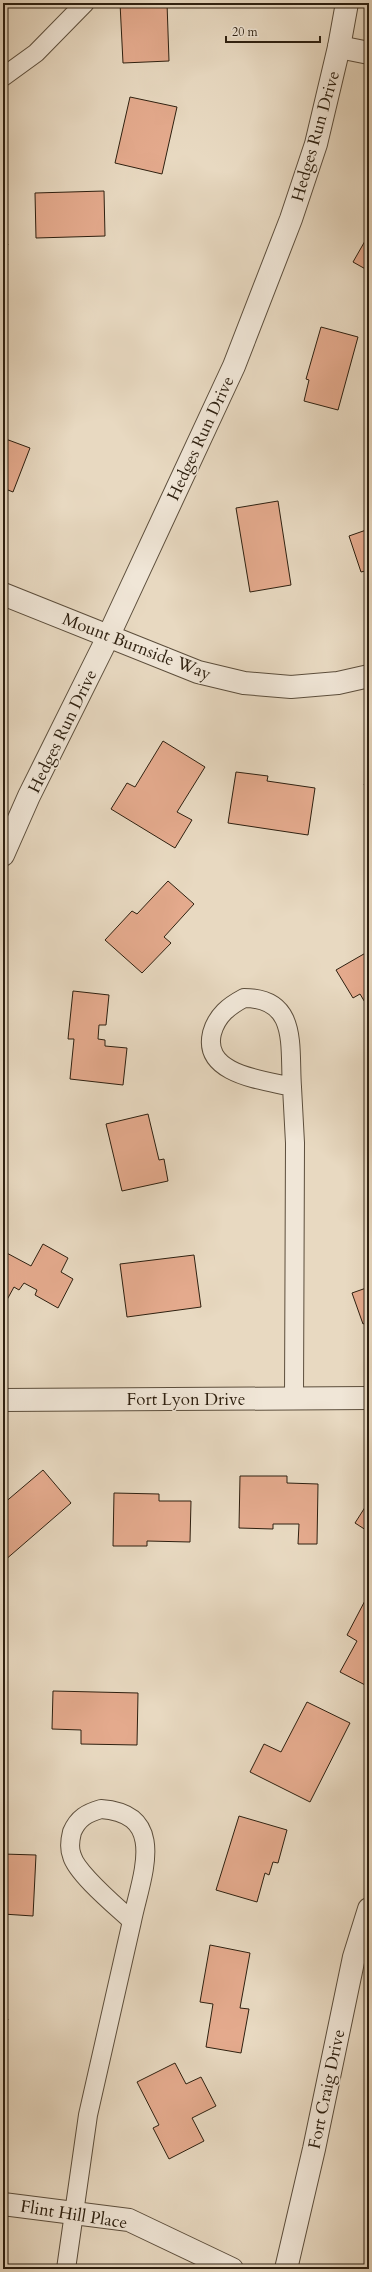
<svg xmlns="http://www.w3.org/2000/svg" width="372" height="2272" viewBox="0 0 372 2272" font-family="Cardo,serif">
<rect width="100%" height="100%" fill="#e8d9c1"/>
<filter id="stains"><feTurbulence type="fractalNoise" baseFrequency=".005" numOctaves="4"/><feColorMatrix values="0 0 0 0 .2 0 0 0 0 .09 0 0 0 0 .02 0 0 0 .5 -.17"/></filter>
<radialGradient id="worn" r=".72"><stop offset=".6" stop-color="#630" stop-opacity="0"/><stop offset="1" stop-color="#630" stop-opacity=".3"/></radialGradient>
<!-- building -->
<path fill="#e4aa8d" stroke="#2e2010" d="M120 3H167L169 61 123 63Z
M130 97 177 107 162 174 115 163Z
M104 191 105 236 36 238 35 193Z
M369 234V271L353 262Z
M3 235 8 245 3 247Z
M321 327 358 337 338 410 304 401 309 380 306 379Z
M3 438 30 448 13 492 3 488Z
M278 501 291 585 250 592 236 508Z
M369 529V570L361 572 349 536Z
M163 741 205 767 177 812 192 820 175 848 111 809 127 783 135 787Z
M236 772 268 776 267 781 315 788 308 835 228 823Z
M369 781V794L364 784Z
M168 881 194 904 164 937 171 943 142 973 105 940 132 911 137 914Z
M369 951V1009L360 994 353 998 336 970Z
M73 991 109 995 106 1025H99L98 1039 105 1040V1046L127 1048 123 1085 70 1079 74 1039H68Z
M148 1114 159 1160 164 1159 168 1181 122 1191 106 1124Z
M43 1244 68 1258 61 1272 73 1279 58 1308 35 1295 37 1290 24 1283 19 1290 14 1287 3 1307V1251L31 1266Z
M194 1255 201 1307 127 1317 120 1264Z
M369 1287V1321L363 1324 352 1293Z
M43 1470 71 1503 4 1561 3 1504Z
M240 1476H287V1483L318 1484 317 1544H298L299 1524H273V1529L239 1528Z
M114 1493 159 1494V1501H191L190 1542 147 1541V1546H113Z
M369 1501V1532L355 1523Z
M369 1593V1687L340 1672 357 1641 347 1635Z
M53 1691 138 1693 137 1745 81 1744V1730L52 1729Z
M307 1702 350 1723 310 1802 250 1772 264 1744 281 1752Z
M239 1816 287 1830 278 1863 273 1862 269 1875 265 1873 257 1902 216 1890Z
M3 1854 36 1855 33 1916 3 1914Z
M210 1945 250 1953 240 2008 249 2009 241 2053 206 2047 213 2004 200 2002Z
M3 2017 8 2019 3 2033Z
M175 2063 186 2084 201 2077 216 2106 192 2118 204 2141 169 2159 153 2128 159 2125 137 2082Z"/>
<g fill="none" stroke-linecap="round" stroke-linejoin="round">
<!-- service casing -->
<g stroke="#5c4e3c" stroke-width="20">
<path id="service" d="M3 77 36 53 85 3
M244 998C299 998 289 1047 292 1087 264 1080 202 1075 212 1033 217 1015 229 1006 244 998Z
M292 1087 295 1143 294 1398
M101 1809C169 1814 141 1877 132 1921 117 1907 77 1874 72 1856 69 1849 70 1840 72 1832 78 1818 87 1813 101 1809Z
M66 2269 88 2115 132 1921"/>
</g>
<!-- minor casing -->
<g stroke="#5c4e3c" stroke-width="24">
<path id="minor" d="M339 47 369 53
M3 594 198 672 244 683 291 687 338 683 369 676
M3 1400 369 1398
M3 2204 129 2220 232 2269
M286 2269 314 2149 354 1957 369 1909"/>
</g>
<!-- tertiary casing -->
<g stroke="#5c4e3c" stroke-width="24">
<path id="tertiary" d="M3 855 29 796 108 637 234 366 291 219 316 144 339 47 347 3"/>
</g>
<!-- service -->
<use href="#service" stroke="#f0e6d7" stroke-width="18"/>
<!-- minor -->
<use href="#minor" stroke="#f0e6d7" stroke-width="22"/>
<!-- tertiary -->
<use href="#tertiary" stroke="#f0e6d7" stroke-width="22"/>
</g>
<g text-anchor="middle" stroke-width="3" stroke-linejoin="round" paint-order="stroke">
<!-- street labels -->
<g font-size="17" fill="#2e2010" stroke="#f0e6d7">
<text transform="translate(315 136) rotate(-74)" y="6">Hedges Run Drive</text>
<text transform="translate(200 438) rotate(-65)" y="6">Hedges Run Drive</text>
<text transform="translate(137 646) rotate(21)" y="6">Mount Burnside Way</text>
<text transform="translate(62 731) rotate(-64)" y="6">Hedges Run Drive</text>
<text x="186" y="1405">Fort Lyon Drive</text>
<text transform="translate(326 2089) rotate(-78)" y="6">Fort Craig Drive</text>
<text transform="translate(74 2214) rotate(9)" y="6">Flint Hill Place</text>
</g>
</g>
<!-- margin -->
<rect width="372" height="2272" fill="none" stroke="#e8d9c1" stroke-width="16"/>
<rect x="4" y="4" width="364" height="2264" fill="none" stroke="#2e2010" stroke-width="2"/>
<rect x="8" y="8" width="356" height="2256" fill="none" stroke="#2e2010"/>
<!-- scale -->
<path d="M226 36v6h94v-6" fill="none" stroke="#2e2010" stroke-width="2"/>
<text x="232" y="36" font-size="12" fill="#2e2010" stroke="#f0e6d7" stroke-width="3" paint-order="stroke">20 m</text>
<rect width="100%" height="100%" filter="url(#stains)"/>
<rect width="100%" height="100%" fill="url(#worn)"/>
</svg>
